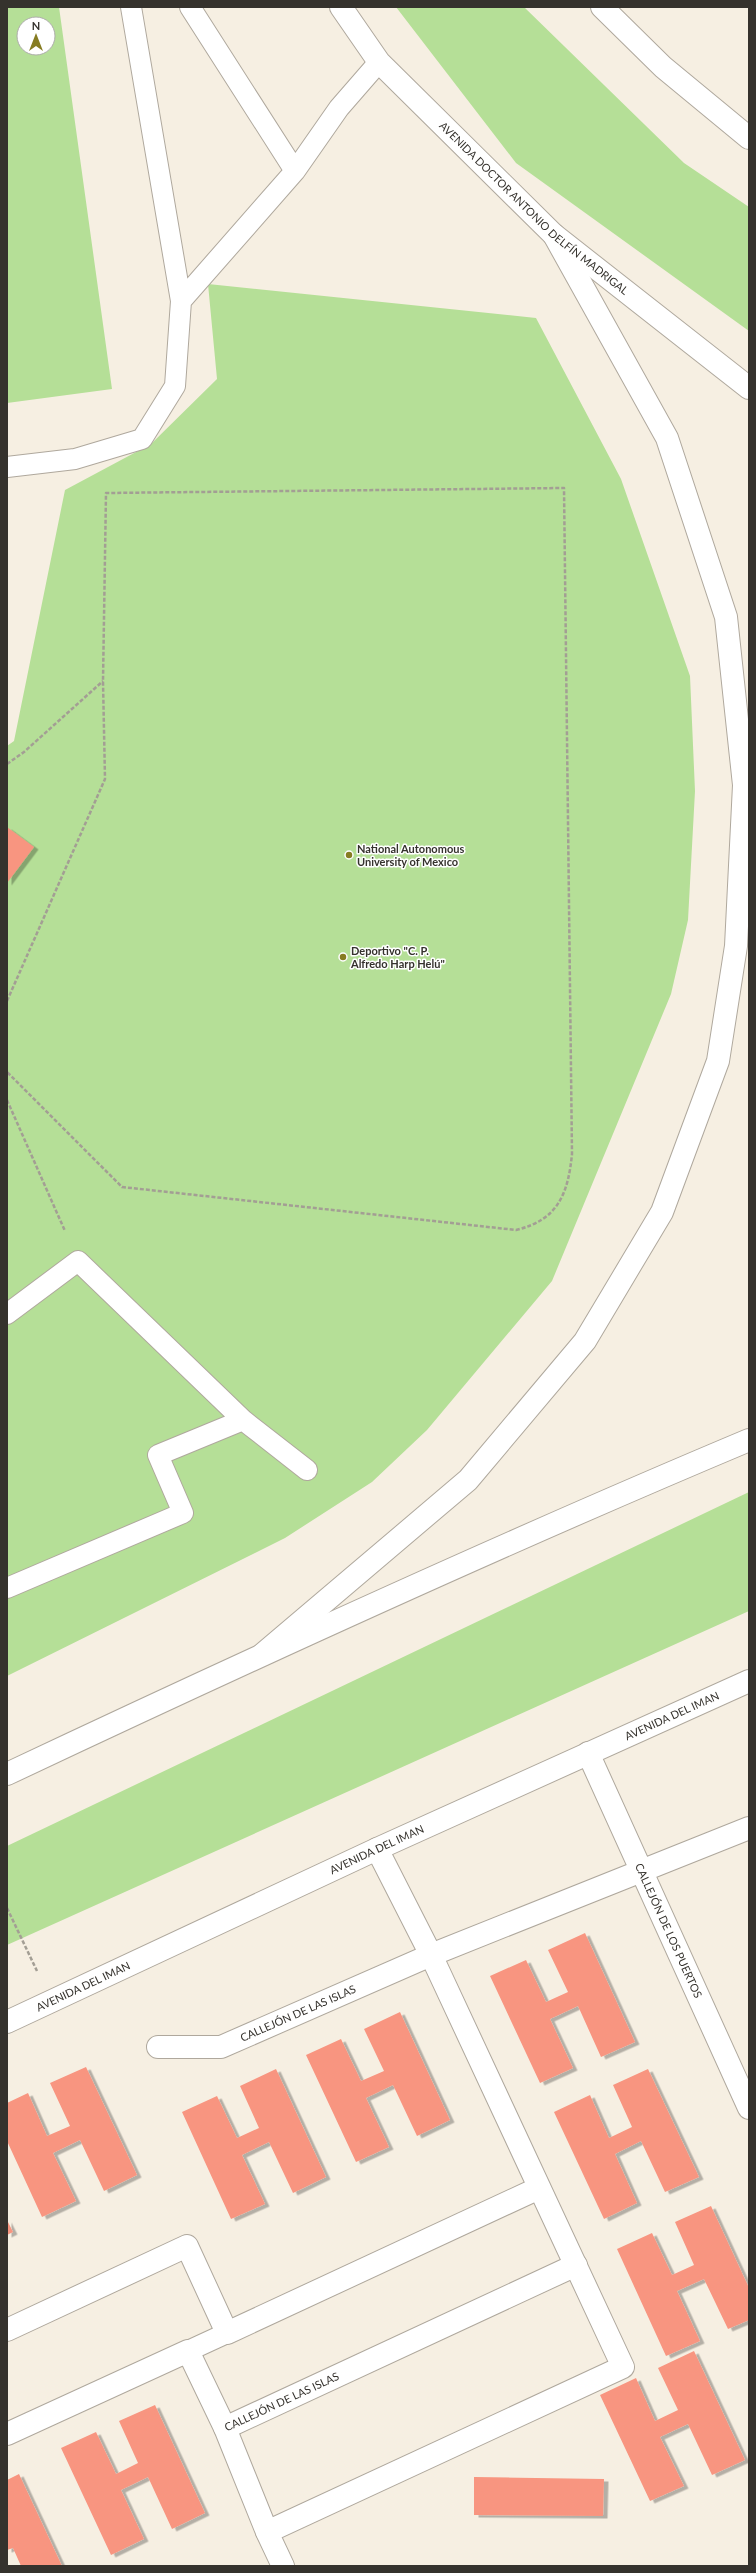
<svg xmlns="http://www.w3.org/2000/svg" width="756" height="2573" viewBox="0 0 756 2573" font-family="Lato,sans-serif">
<defs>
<filter id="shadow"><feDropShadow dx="4.5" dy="2.5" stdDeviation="0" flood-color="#0004"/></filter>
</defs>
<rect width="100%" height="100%" fill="#f6efe2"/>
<!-- green -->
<path fill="#b5df97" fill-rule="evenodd" d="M7 7H59L112 389 7 403ZM24 24H48V48H24Z
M396 7H524L684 163 749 207V331L516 163Z
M208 284 536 318 621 479 690 676 695 791 688 920 671 994 552 1281 427 1430 372 1482 285 1538 7 1676V746L14 741 65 490 151 444 217 379Z
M749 1492V1611L7 1945V1846Z"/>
<!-- building -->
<path fill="#f89580" filter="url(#shadow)" d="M7 827 34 847 7 883Z
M585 1933 635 2042 601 2057 578 2006 550 2019 573 2068 540 2083 490 1976 526 1960 546 2002 568 1992 548 1950Z
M400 2012 450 2120 417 2136 393 2085 366 2098 389 2147 356 2162 306 2055 341 2039 361 2081 384 2071 364 2029Z
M86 2067 137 2175 104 2191 80 2140 53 2153 76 2201 42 2217 7 2141V2103L28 2093 47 2136 70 2126 50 2083Z
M276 2069 326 2177 293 2193 269 2142 242 2155 265 2204 231 2219 182 2112 217 2096 237 2138 259 2128 240 2086Z
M648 2069 699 2177 665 2192 641 2141 615 2154 637 2203 604 2219 554 2112 590 2095 609 2138 632 2127 613 2085Z
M711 2206 749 2288V2320L728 2329 704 2279 677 2291 700 2341 666 2356 617 2249 652 2233 672 2275 694 2265 675 2222Z
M7 2220 13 2232 7 2235Z
M694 2351 745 2460 712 2475 688 2424 660 2437 684 2486 650 2501 600 2395 636 2378 655 2421 678 2410 658 2368Z
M155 2405 205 2513 172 2529 148 2477 121 2490 144 2539 111 2555 61 2448 96 2432 116 2474 138 2463 119 2421Z
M19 2474 62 2566H21L13 2548 7 2550V2480Z
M474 2477 604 2479 603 2516 474 2515Z"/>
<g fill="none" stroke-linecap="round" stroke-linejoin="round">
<!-- lane casing -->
<g stroke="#afa89d" stroke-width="22">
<path id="lane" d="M131 7 181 301 295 171 339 108 379 62
M190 7 295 171
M7 467 75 459 142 439 175 386 181 301
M7 1314 78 1261 243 1420 307 1470
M7 1588 183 1513 158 1455 243 1420
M188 2351 227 2333"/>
</g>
<!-- street casing -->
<g stroke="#afa89d" stroke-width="24">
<g id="street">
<path id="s1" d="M588 1753 749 2108"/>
<path id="s2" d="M158 2047H221L431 1955 749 1828"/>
<path d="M7 2330 187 2246 227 2333 539 2188"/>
<path d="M225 2428 267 2532"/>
<path id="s3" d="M7 2434 188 2351 225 2428 576 2265"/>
<path d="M283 2566 267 2532 623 2367 431 1955 377 1849"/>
</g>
</g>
<!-- secondary casing -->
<g stroke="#afa89d" stroke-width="24">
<g id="secondary">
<path id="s4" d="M341 7 379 62 554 235 749 388"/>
<path d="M602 7 663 67 749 138"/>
</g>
</g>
<!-- primary casing -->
<g stroke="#afa89d" stroke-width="24">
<g id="primary">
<path d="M263 1654 468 1480 585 1341 662 1212 718 1061 736 946 744 785 726 617 667 438 554 235"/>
<path d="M7 1774C253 1658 499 1545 749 1440"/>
<path id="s5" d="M7 2022 377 1849 749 1681"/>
</g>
</g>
<!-- path -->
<path stroke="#a39e94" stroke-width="2.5" stroke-dasharray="4 2" stroke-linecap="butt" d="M7 764 24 752 103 681
M7 1001 105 779 103 681 106 493 564 488 572 1154C568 1194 558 1220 516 1230L122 1187 7 1072
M7 1100 65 1231
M7 1908 37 1971"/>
<!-- lane -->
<use href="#lane" stroke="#fff" stroke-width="20"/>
<!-- street -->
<use href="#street" stroke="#fff" stroke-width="22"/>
<!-- secondary -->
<use href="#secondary" stroke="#fff" stroke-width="22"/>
<!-- primary -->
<use href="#primary" stroke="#fff" stroke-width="22"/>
</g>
<!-- markers -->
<g fill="#867c22" stroke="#fff" stroke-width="1.5">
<circle cx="349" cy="855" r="4"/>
<circle cx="343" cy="957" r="4"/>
</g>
<g text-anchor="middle" stroke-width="3" stroke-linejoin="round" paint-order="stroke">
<!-- street labels -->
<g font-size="11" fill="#35322d" stroke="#fff">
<text dy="4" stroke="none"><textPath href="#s4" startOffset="280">AVENIDA DOCTOR ANTONIO DELFÍN MADRIGAL</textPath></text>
<text dy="4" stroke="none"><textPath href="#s5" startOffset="732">AVENIDA DEL IMAN</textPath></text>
<text dy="4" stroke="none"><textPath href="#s5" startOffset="408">AVENIDA DEL IMAN</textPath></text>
<text dy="4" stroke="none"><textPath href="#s1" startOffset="195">CALLEJÓN DE LOS PUERTOS</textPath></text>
<text dy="4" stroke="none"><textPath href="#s5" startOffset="84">AVENIDA DEL IMAN</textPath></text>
<text dy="4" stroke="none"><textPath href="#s2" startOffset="147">CALLEJÓN DE LAS ISLAS</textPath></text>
<text dy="4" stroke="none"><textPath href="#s3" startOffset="347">CALLEJÓN DE LAS ISLAS</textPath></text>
</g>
<!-- poi labels -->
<g font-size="11" font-weight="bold" fill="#35322d" stroke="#fff" text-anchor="start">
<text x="357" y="853">National Autonomous<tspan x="357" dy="13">University of Mexico</tspan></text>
<text x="351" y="955">Deportivo "C. P.<tspan x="351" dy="13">Alfredo Harp Helú"</tspan></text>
</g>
</g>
<!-- border -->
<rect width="756" height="2573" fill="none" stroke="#35322d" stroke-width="16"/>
<!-- north arrow -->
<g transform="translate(36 36)"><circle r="19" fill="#ffffff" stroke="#aeadab"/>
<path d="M0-3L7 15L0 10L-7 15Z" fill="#867c22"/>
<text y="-6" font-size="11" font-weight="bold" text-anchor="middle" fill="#35322d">N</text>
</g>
</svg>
